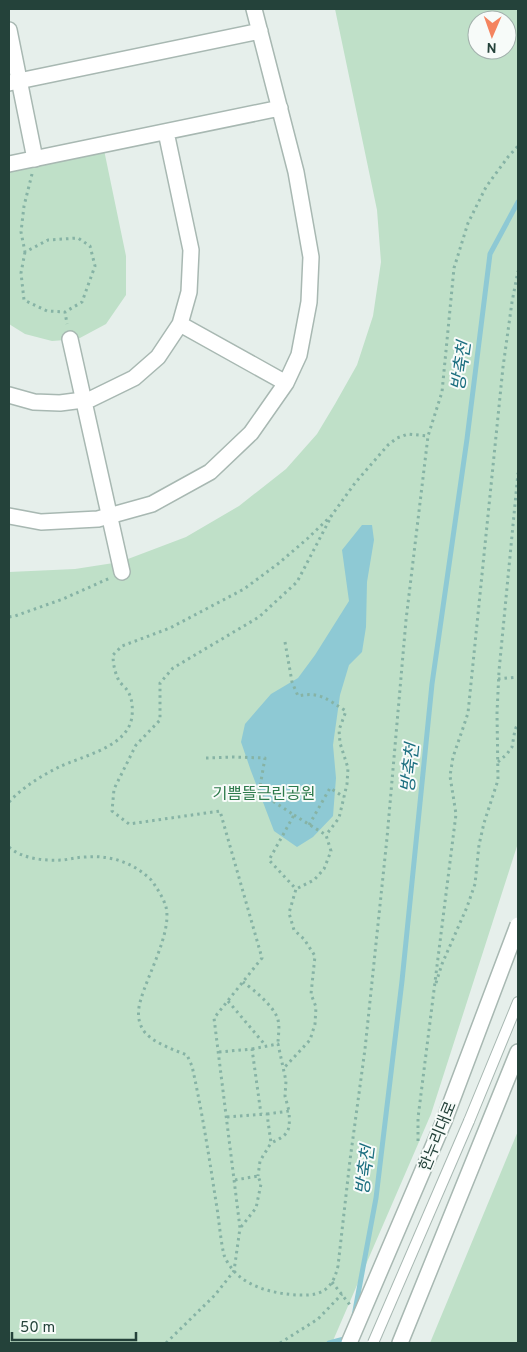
<svg xmlns="http://www.w3.org/2000/svg" width="527" height="1352" viewBox="0 0 527 1352" font-family="Overpass,'Noto Sans KR',sans-serif">
<rect width="100%" height="100%" fill="#e6efeb"/>
<!-- green -->
<path fill="#bfe0c8" fill-rule="evenodd" d="M335 9H518V843L431 1114 332 1343H9V572L75 569 120 562 186 537 239 506 286 469 317 434 335 404 357 365 373 316 381 262 377 210ZM477 20H507V50H477Z
M103 145 126 256V295L106 324 78 339 52 341 25 334 9 324V164Z
M518 1131V1343H430Z"/>
<!-- water -->
<path fill="#8ec9d4" d="M362 525H372L374 540 367 582 366 627 362 652 349 665 340 695 333 745 336 778 333 816 313 837 297 847 274 831 251 771 241 742 245 724 271 694 298 678 315 655 349 601 342 550Z"/>
<g fill="none" stroke-linecap="round" stroke-linejoin="round">
<!-- stream -->
<path stroke="#8ec9d4" stroke-width="5" d="M354 1316 376 1198 402 981 432 684 467 439 490 254 518 202
M329 1343 348 1338"/>
<!-- service casing -->
<g stroke="#a8b8b2" stroke-width="12">
<path id="service" d="M469 1121 518 1002"/>
</g>
<!-- pedestrian casing -->
<g stroke="#a8b8b2" stroke-width="18">
<path id="pedestrian" d="M9 30 35 159
M70 339 122 572"/>
</g>
<!-- minor casing -->
<g stroke="#a8b8b2" stroke-width="18">
<path id="minor" d="M9 83 260 31
M9 164 280 108
M180 324 286 383
M9 395 34 402 60 403 91 399 134 378 158 357 180 324 189 292 191 250 166 132
M9 516 41 522 98 519 152 504 210 472 251 433 286 383 299 355 309 302 311 257 296 172 254 9"/>
</g>
<!-- tertiary casing -->
<g stroke="#a8b8b2" stroke-width="18">
<path id="tertiary" d="M400 1343 518 1052"/>
</g>
<!-- path -->
<path stroke="#86b3a5" stroke-width="3" stroke-dasharray="2.5 4" stroke-linecap="butt" d="M32 174 24 206 21 232 25 252 48 240 78 238 90 246 95 266 82 302 65 312 67 324
M25 252 21 273 24 300 47 311 65 312
M9 617 15 616 63 599 110 578
M285 642 292 682 298 696C320 691 328 700 346 711L339 730 340 743 348 768 347 784 339 818 326 835
M498 679 518 677
M206 758 234 757 265 758 259 792 294 815 269 860 296 889 289 913 294 930 304 939 315 956 311 994 316 1007 315 1024 310 1040 283 1069
M498 762 507 754 512 747 515 730 518 723
M9 802C23 787 41 776 59 767 82 756 129 747 132 716 133 707 132 697 127 690 125 687 121 684 119 681 115 673 113 664 113 655L122 646 170 628 244 589 279 563 307 539 332 515 355 483 388 445 397 438 408 434 428 436
M294 815 326 835 331 851 324 869 314 880 296 889
M309 825 330 788 344 797
M9 847C22 859 45 861 63 860 71 859 78 857 86 857 109 855 132 862 149 878 152 880 154 884 156 887 160 893 164 900 166 907 172 932 148 974 141 999 138 1008 137 1019 142 1028 148 1041 174 1050 187 1055L192 1066C202 1111 209 1156 216 1202 219 1218 220 1238 224 1255 226 1260 230 1267 234 1271 250 1290 285 1296 308 1295 327 1294 334 1283 338 1266L350 1160 365 1049 387 838 406 620 428 436 442 392 454 268 468 223 486 187 508 157 518 146
M243 982C254 990 275 1007 278 1020 280 1027 278 1036 278 1044
M436 983 442 964 467 907 475 884 479 845 484 823 498 780 497 713 499 671 518 473
M228 1001 266 1046
M252 1049 278 1044 286 1081 285 1096 289 1111
M219 1052 252 1049 261 1114
M267 1114 289 1111C290 1131 290 1134 271 1143
M227 1117 267 1114 271 1143 260 1161 258 1176
M418 1141V1118L456 814 450 776 453 757 462 731 468 713 503 367 512 302 518 271
M235 1180 258 1176 261 1184 256 1208 241 1227
M332 1282 350 1305
M166 1343 215 1295 234 1271 240 1228 214 1018 262 958 220 811 129 824 112 811 114 789 136 745 160 720V683L173 668 259 617 297 582 332 515
M280 1343 318 1319 342 1294"/>
<!-- service -->
<use href="#service" stroke="#fff" stroke-width="10"/>
<!-- pedestrian -->
<use href="#pedestrian" stroke="#fff" stroke-width="15"/>
<!-- minor -->
<use href="#minor" stroke="#fff" stroke-width="15"/>
<!-- tertiary -->
<use href="#tertiary" stroke="#fff" stroke-width="15"/>
<!-- service-bridge casing -->
<g stroke="#a8b8b2" stroke-width="12" stroke-linecap="butt">
<path id="service-bridge" d="M373 1343 469 1121"/>
</g>
<!-- tertiary-bridge casing -->
<g stroke="#a8b8b2" stroke-width="18" stroke-linecap="butt">
<path id="tertiary-bridge" d="M349 1343 444 1121 518 925"/>
</g>
<!-- service-bridge -->
<use href="#service-bridge" stroke="#fff" stroke-width="10"/>
<!-- tertiary-bridge -->
<use href="#tertiary-bridge" stroke="#fff" stroke-width="15"/>
</g>
<g text-anchor="middle" stroke-width="4" stroke-linejoin="round" paint-order="stroke">
<!-- park labels -->
<g font-size="16" fill="#2d7a4b" stroke="#f7fbf9">
<text x="264" y="799">기쁨뜰근린공원</text>
</g>
<!-- street labels -->
<g font-size="16" fill="#24423a" stroke="#f7fbf9">
<text transform="translate(437 1136) rotate(-68)" y="6">한누리대로</text>
</g>
<!-- water labels -->
<g font-size="18" font-style="italic" fill="#1c6f80" stroke="#f7fbf9">
<text transform="translate(461 366) rotate(-82)" y="6">방축천</text>
<text transform="translate(410 768) rotate(-84)" y="6">방축천</text>
<text transform="translate(365 1170) rotate(-83)" y="6">방축천</text>
</g>
</g>
<!-- border -->
<rect width="527" height="1352" fill="none" stroke="#24423a" stroke-width="20"/>
<!-- north arrow -->
<g transform="translate(492 35) rotate(182)"><circle r="24" fill="#f7fbf9" stroke="#a3b1ad"/>
<path d="M0-4L9 19L0 12L-9 19Z" fill="#f4845f"/>
<text y="-8" font-size="14" font-weight="bold" text-anchor="middle" fill="#24423a">N</text>
</g>
<!-- scale -->
<path d="M12 1332v8h124v-8" fill="none" stroke="#24423a" stroke-width="2.5"/>
<text x="20" y="1332" font-size="15" fill="#24423a" stroke="#f7fbf9" stroke-width="4" paint-order="stroke">50 m</text>
</svg>
